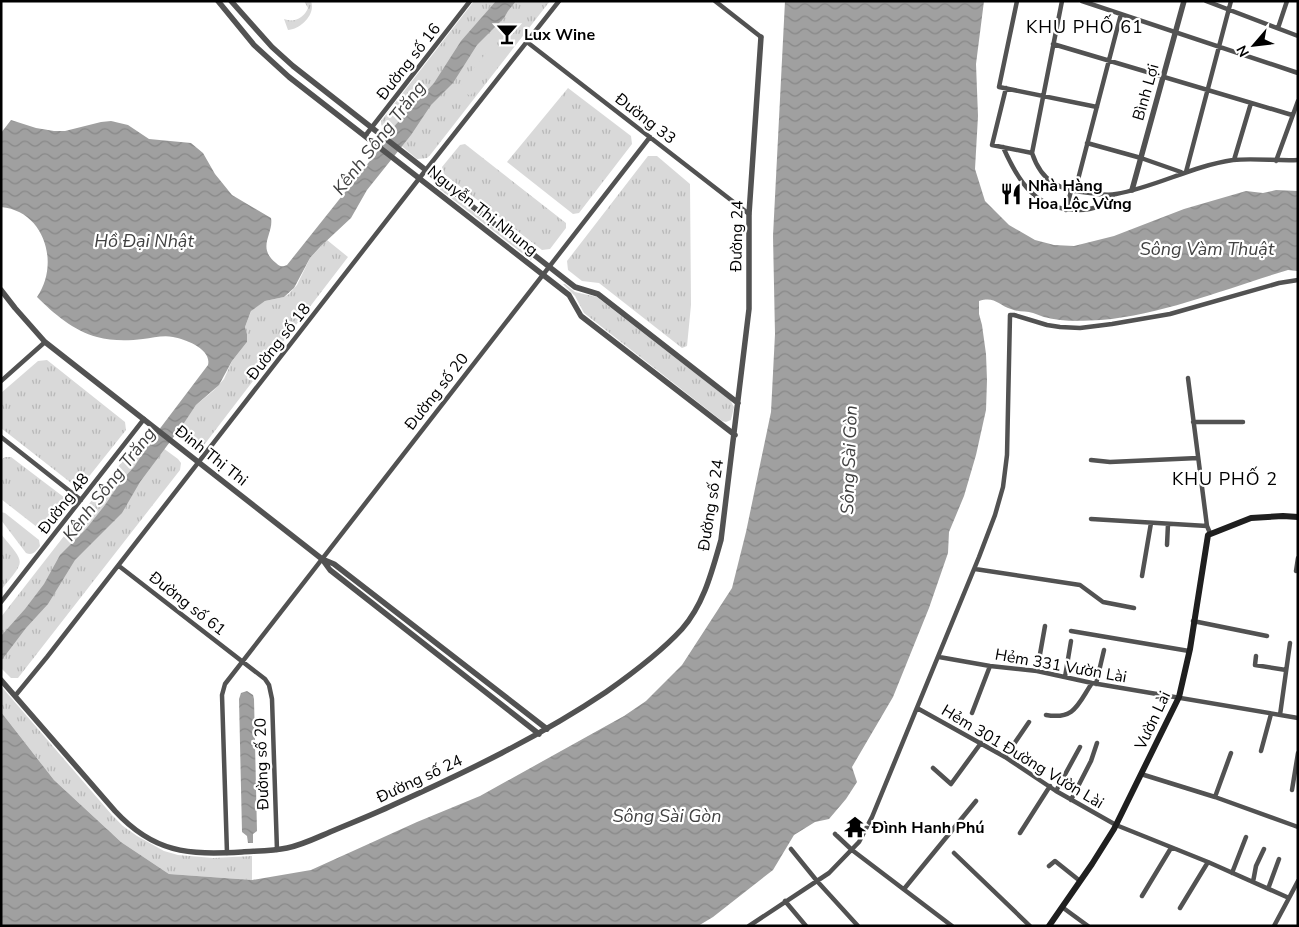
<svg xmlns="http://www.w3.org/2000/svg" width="1299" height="927" viewBox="0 0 1299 927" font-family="'Nunito Sans',sans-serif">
<defs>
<pattern id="grass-tufts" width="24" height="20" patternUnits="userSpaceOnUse" patternTransform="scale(1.25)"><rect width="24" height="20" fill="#d9d9d9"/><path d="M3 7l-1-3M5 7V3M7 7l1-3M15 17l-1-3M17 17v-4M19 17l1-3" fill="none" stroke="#b8b8b8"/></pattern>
<pattern id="water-waves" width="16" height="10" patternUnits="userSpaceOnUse" patternTransform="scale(1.25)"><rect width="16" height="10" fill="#a0a0a0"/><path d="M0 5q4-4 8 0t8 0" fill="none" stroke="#888"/></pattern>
</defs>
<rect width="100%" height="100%" fill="#fff"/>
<!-- grass -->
<path fill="url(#grass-tufts)" d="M304 1H311C316 15 300 29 288 30L284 19C294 23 304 18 308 8Z
M474 1H550L431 154 427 158 417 159 384 131 381 124V121Z
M568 88 631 136 632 144 579 213 573 214 507 162Z
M465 144 566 223V228L550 249 542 250 444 174 442 167 460 145Z
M648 156H657L690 184 691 305 687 346 682 348 599 283 582 281 568 270 567 261Z
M439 185 532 258 531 260 437 187Z
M327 240 348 257 204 445C193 452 185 442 176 434L196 405 213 391 224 379 232 361 247 342V334L245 327 252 309 265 301 284 297 289 294 297 285 310 258Z
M563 284H565L575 292 597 297 730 400 734 407 731 420 726 422 722 421 584 313 575 296Z
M47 360 125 422 126 430 83 484 75 486 1 428V393L38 361Z
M145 436 148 437 178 459 181 463 180 470 18 678H11L1 668V617L138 441Z
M5 457H11L65 498 67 506 48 530 42 531 1 499V460Z
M1 512 5 513 39 540 40 546C36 551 33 556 26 553L1 520Z
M1 534C26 565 26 559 1 590Z
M1 686 112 815 123 826 137 836 164 851 178 855 213 858 252 856V880L169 874 121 842 54 780 1 712Z"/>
<!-- pitch -->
<path fill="#d9d9d9" d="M494 42 505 51 488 73 477 65Z
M476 65 487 74 470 96 459 88Z"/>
<!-- water -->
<path fill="url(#water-waves)" d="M496 1H516L508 11 504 18 477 45 453 83 431 105 411 135 367 190 351 218 321 246 310 258 294 288 284 297 265 301 251 311 245 327 247 334V342L232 361 219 385 196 405 184 423 140 482 122 513 75 560 48 604 26 628 1 661V636L25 609 44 584 60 555 86 529 105 505 121 481 134 467 152 439 208 365C212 349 185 339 173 337 163 335 153 338 143 339 128 341 111 341 97 337 74 331 53 313 37 297 60 264 45 211 1 207V133L11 120 36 128 54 131H65L101 122 111 121 128 125 149 139 191 143 203 153 215 174 232 195 271 218C274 234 256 247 276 263 280 267 282 267 287 265L377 152 388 133 434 83 461 41Z
M785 1H984L976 64 978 116 975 169 985 201 1009 225 1035 240 1054 245 1074 246 1114 236 1184 209 1246 191 1263 193 1276 190 1298 191V271L1288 270C1227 288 1165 314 1101 320 1083 321 1061 322 1044 317 1040 316 1037 314 1033 313 1026 311 1018 312 1011 309 998 305 995 296 979 301V314L982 325 986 354 987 380 986 410 976 455 964 496 949 532 948 553 929 608 893 697 852 767 857 782 846 799 829 819 815 822 794 835 773 870 713 917 698 926H1V712L54 780 121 842 169 874 252 880 311 870 417 822 480 796 624 716 646 701 682 665 732 588 746 532 771 412 775 334 773 236Z
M247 691 253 695 254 699 257 831 253 834V843H248L247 836 242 832 239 699 241 693Z"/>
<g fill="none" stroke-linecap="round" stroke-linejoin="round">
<!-- minor -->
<path stroke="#525252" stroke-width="4.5" d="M715 1 761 37
M1017 1 999 87 1097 107
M1062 1 1032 153C1042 183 1060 190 1090 193 1099 194 1107 196 1116 194 1156 187 1192 166 1233 160 1254 158 1277 161 1298 160
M1082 1 1298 73
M1206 1 1298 36
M1278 28 1287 1
M527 42 749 214
M1053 44 1292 115
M1006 88 992 145 1032 153
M365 136 470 1
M1087 143 1141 158 1181 172
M1003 147C1019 183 1036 210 1079 210 1093 210 1104 206 1113 195
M1234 160 1251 103
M1276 161 1298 101
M1186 172 1231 1
M1075 191 1121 14
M1066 210 1071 191
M1188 378 1207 526 1210 533
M1 381 45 342
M1193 422H1243
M1 437 81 500
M1091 460 1110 462 1198 458
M1091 519 1207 526
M1167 545 1168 524
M119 566 265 679 269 685 272 699 277 850
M975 569 1080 585 1103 602 1134 608
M1296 571 1298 558
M1142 576 1151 523
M1 602 144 419
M1193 621 1267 636
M1071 631 1189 651
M1256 656 1255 665 1286 670
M939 657 990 666 1037 671 1092 683 1298 718
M1037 671 1045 626
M1065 677 1071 641
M1096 684 1104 650
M15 696 47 657 425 171 559 1
M917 708 1005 757 1056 791 1116 825 1208 862 1289 898 1274 926
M972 713 990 666
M1046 715C1075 720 1078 704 1092 683
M1280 715 1290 643
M1261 751 1271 714
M1005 757 1029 722
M933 768 951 784 981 743
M1141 774 1215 797 1298 827
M1292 790 1298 753
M1056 791 1080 747
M1215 797 1231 753
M1071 800 1091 761 1097 743
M1020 833 1050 786
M835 834 852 850 952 926
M791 849 817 881 858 926
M227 853 222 695 225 684 650 137
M954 853 1030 926
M1049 866 1055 861 1080 881
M1232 873 1246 837
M1253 882 1256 866 1264 849
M904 889 976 801
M1268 889 1279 859
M1142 896 1171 848
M1289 898 1298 881
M785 901 806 926
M1062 907 1088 926
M1180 908 1208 862
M749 926 829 873 859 842 872 817 979 557 995 515 1003 487 1007 455 1010 315H1014L1047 325 1060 327 1080 328 1112 324 1170 314 1279 283 1298 280"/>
<!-- tertiary -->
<path stroke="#525252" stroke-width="5.5" d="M218 1 254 45 289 77 569 295 581 316 735 435
M231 1 272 47 293 66 575 287 598 294 738 403
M1132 190 1184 1
M1 290 15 308 45 342 322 559 334 564 547 729
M322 559 330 570 539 734
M1 680 115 811C154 853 188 855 242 852 257 851 273 851 287 848 302 845 316 838 330 832 351 823 372 815 393 805 466 772 539 737 606 692 633 673 660 653 682 629 704 604 712 571 721 540L749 309V214L761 37"/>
<!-- secondary -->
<path stroke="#1f1f1f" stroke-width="6" d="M1049 926 1092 864 1114 829 1179 697 1190 649 1208 535 1251 518 1283 516 1298 517"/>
</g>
<!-- icons -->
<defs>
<g id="bar-bare" transform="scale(1.725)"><path d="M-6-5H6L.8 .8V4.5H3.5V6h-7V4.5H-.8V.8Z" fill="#000" stroke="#fff" stroke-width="2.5" paint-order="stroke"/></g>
<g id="restaurant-bare" transform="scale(1.725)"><path d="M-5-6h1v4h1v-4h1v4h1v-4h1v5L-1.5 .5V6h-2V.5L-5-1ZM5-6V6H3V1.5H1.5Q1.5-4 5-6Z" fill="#000" stroke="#fff" stroke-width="2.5" paint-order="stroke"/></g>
<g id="temple-bare" transform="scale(1.725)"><path d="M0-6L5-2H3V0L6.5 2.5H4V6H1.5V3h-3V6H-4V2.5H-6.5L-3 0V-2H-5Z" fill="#000" stroke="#fff" stroke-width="2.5" paint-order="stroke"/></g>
</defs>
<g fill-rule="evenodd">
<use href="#bar-bare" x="507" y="34"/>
<use href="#restaurant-bare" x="1011" y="194"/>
<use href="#temple-bare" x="855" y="827"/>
</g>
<g text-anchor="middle" stroke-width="4.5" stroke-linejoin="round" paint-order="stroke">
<!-- poi labels -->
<g font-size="16" font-weight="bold" fill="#000" stroke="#fff" text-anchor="start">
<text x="524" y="40">Lux Wine</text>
<text x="1028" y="191">Nhà Hàng<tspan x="1028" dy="18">Hoa Lộc Vừng</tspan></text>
<text x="872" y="833">Đình Hanh Phú</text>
</g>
<!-- street labels -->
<g font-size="16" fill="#000" stroke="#fff">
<text transform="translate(408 61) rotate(-52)" y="6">Đường số 16</text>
<text transform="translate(1145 92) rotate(-74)" y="6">Bình Lợi</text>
<text transform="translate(646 118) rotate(38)" y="6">Đường 33</text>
<text transform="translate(483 210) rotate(38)" y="6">Nguyễn Thị Nhung</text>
<text transform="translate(736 236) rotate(-89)" y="6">Đường 24</text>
<text transform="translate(278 341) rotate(-52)" y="6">Đường số 18</text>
<text transform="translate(436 391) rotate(-52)" y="6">Đường số 20</text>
<text transform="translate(212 455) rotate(38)" y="6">Đinh Thị Thi</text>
<text transform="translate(63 503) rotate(-52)" y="6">Đường 48</text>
<text transform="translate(710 505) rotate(-81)" y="6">Đường số 24</text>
<text transform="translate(188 603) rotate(38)" y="6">Đường số 61</text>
<text transform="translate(1061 665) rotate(10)" y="6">Hẻm 331 Vườn Lài</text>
<text transform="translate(1152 720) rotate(-65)" y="6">Vườn Lài</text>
<text transform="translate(1023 756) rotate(31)" y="6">Hẻm 301 Đường Vườn Lài</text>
<text transform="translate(261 764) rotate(-92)" y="6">Đường số 20</text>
<text transform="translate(419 778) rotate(-25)" y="6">Đường số 24</text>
</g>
<!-- neighbourhood labels -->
<g font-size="18" letter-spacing="1" fill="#000" stroke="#fff">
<text x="1085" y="33">KHU PHỐ 61</text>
<text x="1225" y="485">KHU PHỐ 2</text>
</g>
<!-- water labels -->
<g font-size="18" font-style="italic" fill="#414141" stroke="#fff">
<text transform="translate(379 138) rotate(-52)" y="6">Kênh Sông Trăng</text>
<text x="144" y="247">Hồ Đại Nhật</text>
<text x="1207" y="255">Sông Vàm Thuật</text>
<text transform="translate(849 460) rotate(-88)" y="6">Sông Sài Gòn</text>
<text transform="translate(109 484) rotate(-52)" y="6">Kênh Sông Trăng</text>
<text x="667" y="822">Sông Sài Gòn</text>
</g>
</g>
<!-- border -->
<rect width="1299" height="927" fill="none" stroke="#000000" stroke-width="5"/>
<!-- north arrow -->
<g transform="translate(1254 45) rotate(242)" stroke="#ffffff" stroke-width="4" paint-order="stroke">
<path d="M0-4L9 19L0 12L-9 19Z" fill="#000000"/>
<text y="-8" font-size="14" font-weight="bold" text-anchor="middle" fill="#000000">N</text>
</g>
</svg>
